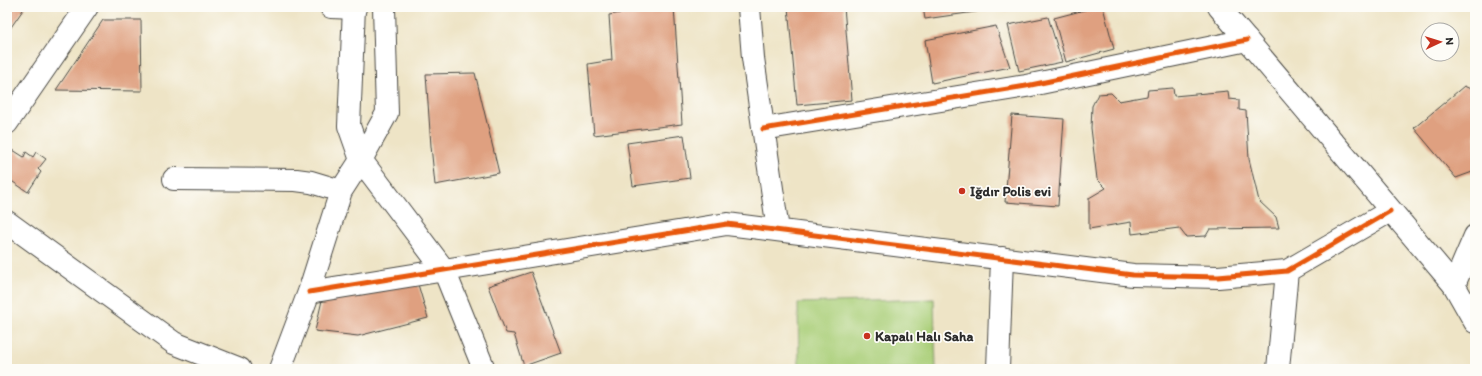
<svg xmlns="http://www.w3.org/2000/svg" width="1482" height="376" viewBox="0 0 1482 376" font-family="Itim,sans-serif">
<rect width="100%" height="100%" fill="#fdfcf7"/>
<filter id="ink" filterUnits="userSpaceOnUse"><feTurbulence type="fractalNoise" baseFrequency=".025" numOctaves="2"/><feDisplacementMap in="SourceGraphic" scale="8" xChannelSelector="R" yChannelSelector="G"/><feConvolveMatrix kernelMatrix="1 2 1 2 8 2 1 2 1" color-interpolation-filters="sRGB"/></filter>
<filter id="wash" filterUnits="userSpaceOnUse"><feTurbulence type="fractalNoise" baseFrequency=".012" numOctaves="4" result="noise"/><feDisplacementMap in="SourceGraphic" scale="16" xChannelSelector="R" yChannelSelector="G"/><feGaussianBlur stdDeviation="0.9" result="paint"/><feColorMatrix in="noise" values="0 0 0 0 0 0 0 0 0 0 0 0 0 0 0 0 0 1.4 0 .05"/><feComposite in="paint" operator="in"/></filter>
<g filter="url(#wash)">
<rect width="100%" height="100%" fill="#eee4c6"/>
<!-- green -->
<path fill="#aacf79" stroke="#6a7d52" d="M934 299 936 369H799L798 303Z"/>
<g id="blocks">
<!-- building -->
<path fill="#dfa080" d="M7 7H25L7 33Z
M656 7H674L682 124 594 135 588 64 612 60 609 15Z
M788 7H844L852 100 797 105Z
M923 7H989V10L925 19Z
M1002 7H1022V8L1003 11Z
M1096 7H1103L1114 49 1066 62 1054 18Z
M1048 17 1062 62 1019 71 1008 25Z
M103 20H141L142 91 56 90Z
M996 26 1010 67 932 83 925 40Z
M475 73 499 173 435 185 431 146 426 74Z
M1464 86 1475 91V171L1456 178 1414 128Z
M1173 88 1174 96 1228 91 1229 99 1239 100V110L1246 111 1249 159 1259 201 1276 217 1279 228 1210 229 1206 236 1186 237 1179 228 1132 234 1131 222 1089 229V198L1106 188 1097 179 1091 128 1092 106 1098 94 1111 93 1119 101 1147 96 1148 90Z
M1012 115 1064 119 1058 206 1005 202Z
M684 135 690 178 633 186 627 143Z
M13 150 24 157 26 152 33 157 36 152 46 159 38 169 41 172 28 192 7 178V159Z
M531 272 561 353 524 366 514 334 506 333 488 286Z
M417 281 428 318 358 336 315 331 323 296Z"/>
</g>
</g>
<g filter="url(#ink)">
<use href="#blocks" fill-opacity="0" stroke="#484742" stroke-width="1"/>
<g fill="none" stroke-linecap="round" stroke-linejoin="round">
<!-- minor casing -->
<g stroke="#484742" stroke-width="24">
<path id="minor" d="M331 7 355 8
M749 7 753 58 778 230
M7 123 87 7
M763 129 1026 86 1247 40
M174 179 296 180 311 182 341 191
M7 222 174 343 240 369
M1454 285 1475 236
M309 292 727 224 1133 275 1218 277 1287 271 1390 211
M280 369 309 292 341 191 361 160 444 270 484 369
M998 369 1002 258
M1278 369 1287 271"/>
</g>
<!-- tertiary casing -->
<g stroke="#484742" stroke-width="24">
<path id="tertiary" d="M354 7 349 126 361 160
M1219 7 1454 285 1475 322
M361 160 387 113 384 7"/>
</g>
<!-- minor -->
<use href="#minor" stroke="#fff" stroke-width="22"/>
<!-- tertiary -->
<use href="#tertiary" stroke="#fff" stroke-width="22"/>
<!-- cycleway casing -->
<g stroke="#fdfcf7" stroke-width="8">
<path id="cycleway" d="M763 129 1026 86 1247 40
M309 292 727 224 1133 275 1218 277 1287 271 1390 211"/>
</g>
<!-- cycleway -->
<use href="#cycleway" stroke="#e8590c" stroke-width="5"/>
</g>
</g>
<!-- markers -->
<g fill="#c8321e" stroke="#fdfcf7" stroke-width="1.5">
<circle cx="962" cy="191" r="4"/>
<circle cx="867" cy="336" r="4"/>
</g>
<g text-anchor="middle" stroke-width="3.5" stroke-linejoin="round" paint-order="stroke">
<!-- poi labels -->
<g font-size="14" font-weight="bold" fill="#2b2b2b" stroke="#fdfcf7" text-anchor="start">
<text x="970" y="196">Iğdır Polis evi</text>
<text x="875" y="341">Kapalı Halı Saha</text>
</g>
</g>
<!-- margin -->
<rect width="1482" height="376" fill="none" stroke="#fdfcf7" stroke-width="24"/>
<!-- north arrow -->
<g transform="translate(1440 42) rotate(86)"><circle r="19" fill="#fdfcf7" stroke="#a9a8a5"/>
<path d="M0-3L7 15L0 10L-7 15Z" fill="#c8321e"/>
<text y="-6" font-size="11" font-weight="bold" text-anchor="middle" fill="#2b2b2b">N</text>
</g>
</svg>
